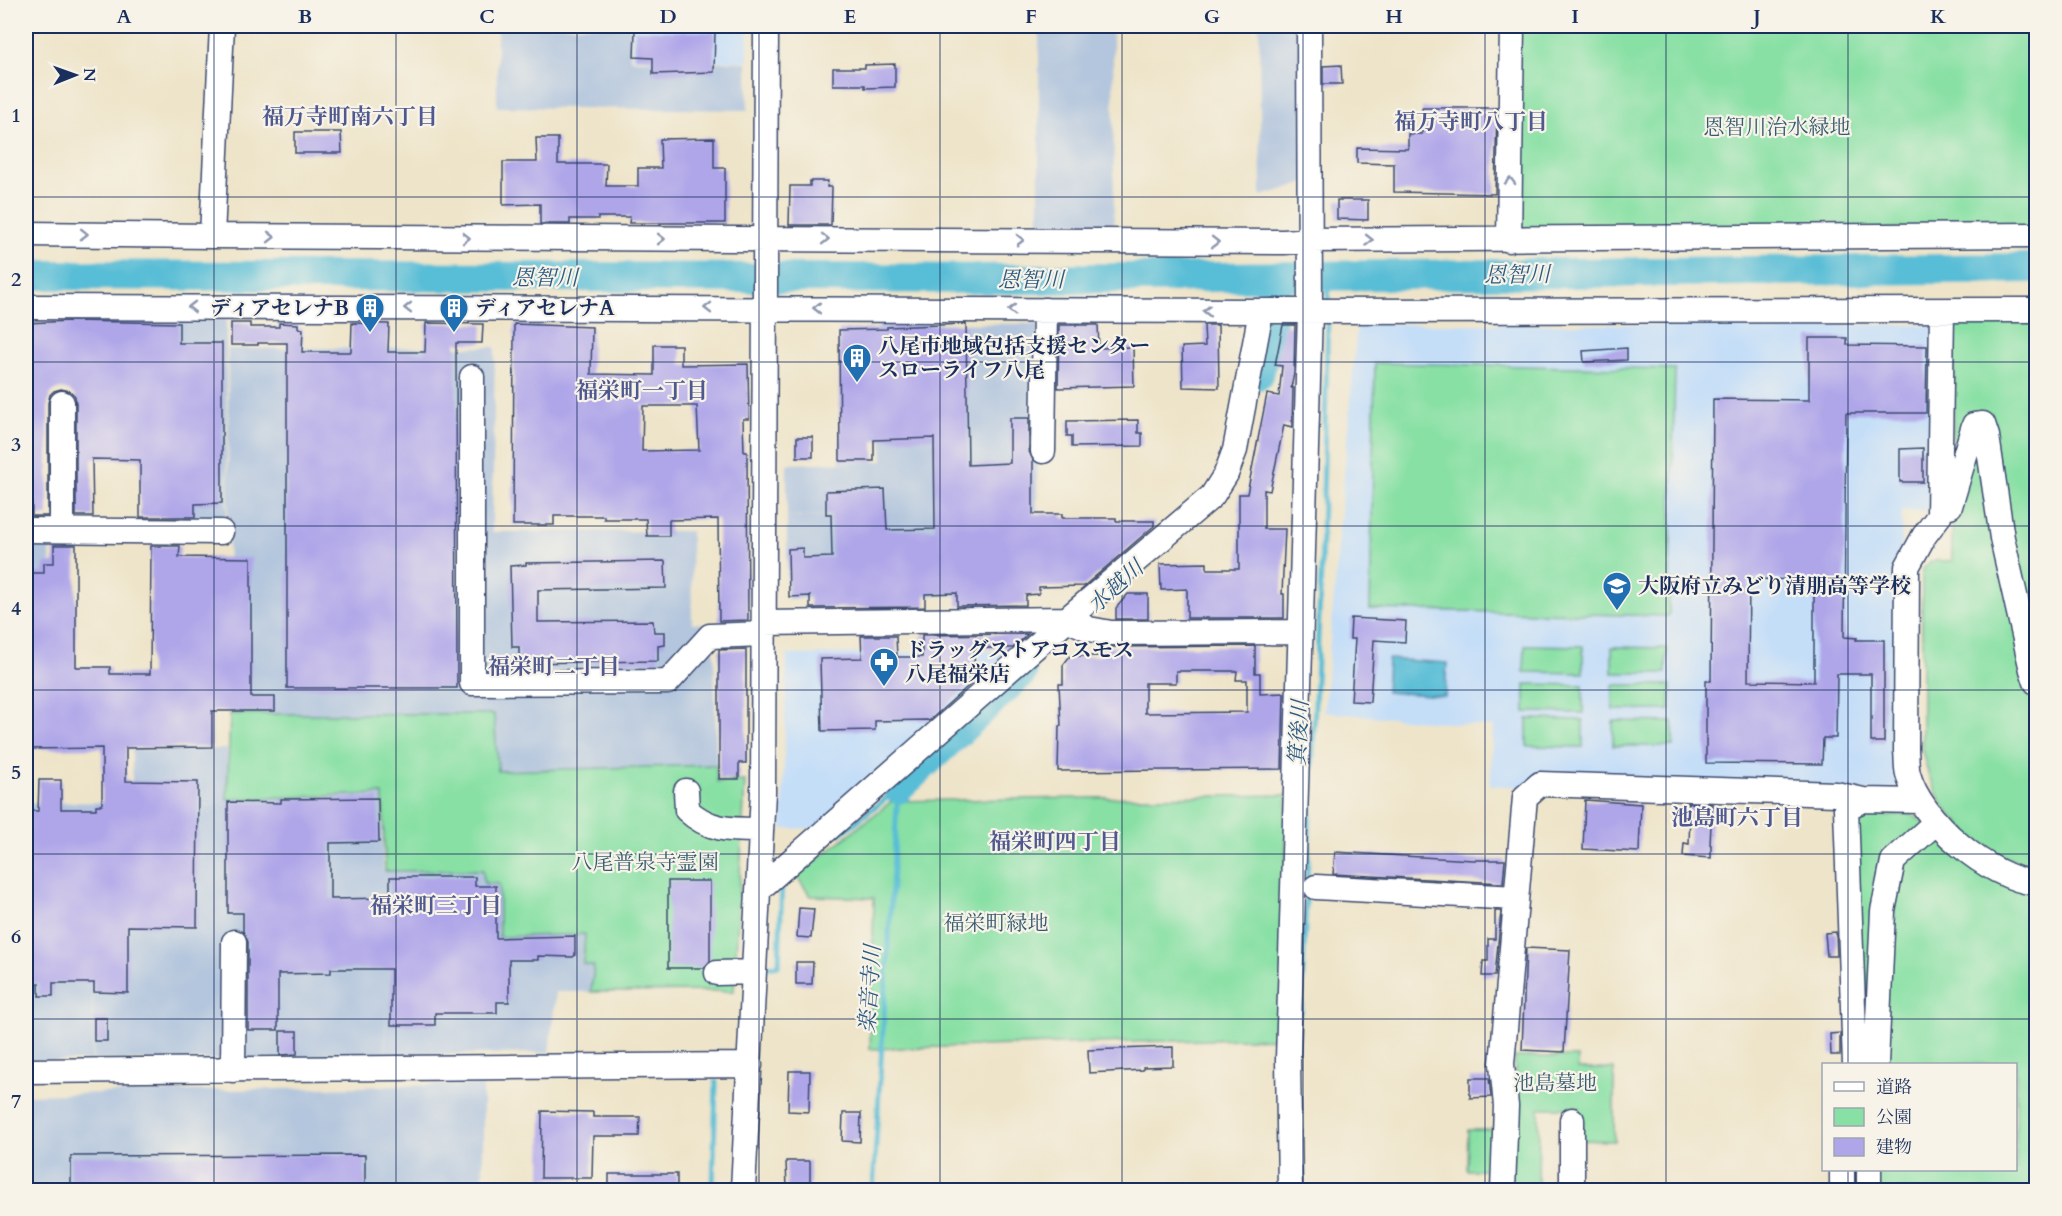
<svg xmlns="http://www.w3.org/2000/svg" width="2062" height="1216" viewBox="0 0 2062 1216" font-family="Cardo,'Noto Serif JP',serif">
<rect width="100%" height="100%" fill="#f7f3e8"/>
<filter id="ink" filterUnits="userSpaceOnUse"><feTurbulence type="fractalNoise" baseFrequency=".0167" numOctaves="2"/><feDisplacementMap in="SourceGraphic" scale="12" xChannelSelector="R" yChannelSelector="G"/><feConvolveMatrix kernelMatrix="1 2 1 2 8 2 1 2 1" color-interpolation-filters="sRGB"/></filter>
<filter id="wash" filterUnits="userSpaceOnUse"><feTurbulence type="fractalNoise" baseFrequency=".008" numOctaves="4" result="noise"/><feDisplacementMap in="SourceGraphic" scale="24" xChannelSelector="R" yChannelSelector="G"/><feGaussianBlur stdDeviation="1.35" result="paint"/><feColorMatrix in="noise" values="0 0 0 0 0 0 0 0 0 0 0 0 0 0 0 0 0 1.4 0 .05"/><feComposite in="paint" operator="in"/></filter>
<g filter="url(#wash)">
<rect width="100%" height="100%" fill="#eee4c9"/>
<!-- built -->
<path fill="#c5def8" d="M632 27 748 30V61L632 58Z
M1357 324 1934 325 1929 510 1902 511 1901 780 1892 791 1526 787 1490 785 1493 727 1324 712Z
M1024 650 825 828 782 829 787 655Z"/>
<!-- industrial -->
<path fill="#b4c6dd" d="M497 26H630V60L747 62 748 110 497 107Z
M1039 26H1113L1114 224H1039Z
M1259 26H1304L1305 183 1261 196Z
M90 319H226L227 527 182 528 181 389H91Z
M878 323 1038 324 1037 512H1020L1031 594 787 599V517L882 515 787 516V464L883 461Z
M495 347 492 532 691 531 692 623 747 626 714 645 716 765 498 771 494 714H229L228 349Z
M27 540H50L51 701H26V573L28 685Z
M227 749V799L382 795 383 871 483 870 484 883H499V937L584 934 582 963 594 966 591 992H556L549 1053 386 1055 385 1000V1056L225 1060H93L92 887V1061H26V803L130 802 132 917V750Z
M483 1084V1190H26V1095Z"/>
<!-- green -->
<path fill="#88e0a4" stroke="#528881" stroke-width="1.5" d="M1519 26H2036V228L1516 230Z
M2036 316V868L1998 855 1969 834 1942 804 1929 776 1922 751V570L1931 561H1952L1954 330 1961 317Z
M1375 363 1675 369 1669 616 1370 609Z
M1525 645 1583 646V673L1524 672Z
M1612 647 1667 648 1666 673H1612Z
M1525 684 1583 685V713L1525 712Z
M1613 685H1671L1670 710H1613Z
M230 714H494L498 771 716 765 717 782 745 781 734 991 591 992 594 966 583 964 585 934 499 937V884L484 883 483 870 385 871 383 794 227 799Z
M1527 719 1583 720V747L1527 746Z
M1613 721 1673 722V746H1613Z
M1287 795 1281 1038 870 1049 874 898 811 896 796 876 892 801Z
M1864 809 1881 816 1911 814 2036 891V1190H1852V1170H2016V1064H1863L1853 815Z
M1515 1057H1578V1069H1614V1141L1579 1140V1108H1539L1538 1190H1508V1170H1467L1468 1130H1514Z"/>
<!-- water -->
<path fill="#58bdd6" stroke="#3a769a" stroke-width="1.5" d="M1388 659 1447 663 1445 696 1386 692Z"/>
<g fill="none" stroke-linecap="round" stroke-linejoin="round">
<!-- stream -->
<path stroke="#58bdd6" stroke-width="5" d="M1328 304 1329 277
M840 834 898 789
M760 968 779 965 782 882 784 880
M1301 1012 1321 572 1328 317
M713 1190 716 1081
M873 1190 898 789"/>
<!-- river -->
<path stroke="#58bdd6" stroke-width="30" d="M26 275 1031 279 2036 268
M1259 375 1272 320 1276 284
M898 789 1022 673"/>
</g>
<g id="blocks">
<!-- building -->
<path fill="#afa6e9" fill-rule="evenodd" d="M635 30 715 32 714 72 653 74V58L634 57Z
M895 64V87L865 88V85H833V68H865V65Z
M1341 65 1342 84H1323V66Z
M1422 108H1497L1495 194 1394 192V164L1357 163V148L1408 149V134H1422Z
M295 132H341L342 153H295Z
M536 138H558V164H607L606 186H638V168H661L660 139 714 138V168H725V223H629L630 217H598V219H570V224H540V204L503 205V162H537Z
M810 181H828L827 187H832L831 225H789L790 186H810Z
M1337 200H1368V220L1337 219Z
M71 321 179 323V343H222V503L195 504V517H140V460L92 459 93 516H76V403L75 396 70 391 61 389 54 391 50 395 48 403V516H32L29 389H26V323Z
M231 323H250V327H279V323L298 324V328L303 329 302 352H351L352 323 389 324 388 352H425L426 323 483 324 482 343H456L457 688H287V343H258V345H231Z
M514 324 592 327 591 374 654 375V345H681V365L748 364 749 419H743L744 452H747L748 620 719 621 718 519 669 520V536H647L646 519H604V516H554V525H513ZM643 406H697L699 450 642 451Z
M966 324 968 465 1010 463V418H1029V451L1033 460V514H1062V518H1116V521H1154V526L1084 586 1039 587V594L1026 595V605L957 606V593L925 594V607L810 608V596L789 597 788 549 803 548V558L832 557 831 514H826V491L885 489 887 530 935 529 934 438 874 440V461H840L839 330 887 329V327Z
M1059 325H1098L1099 348 1133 347 1134 386 1058 388Z
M1204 325H1218L1219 388 1183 387 1182 347 1205 346Z
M1283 325H1295L1294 373 1291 388H1293L1292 427 1284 425 1270 491 1264 490V529H1285L1282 594H1284V618H1187V589L1161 590 1160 564 1207 563V569H1239V494H1247L1267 394 1279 396 1282 366 1275 365Z
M1809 338H1847V345L1927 346 1926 413H1846L1844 637 1857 638 1856 640H1884V742H1871V674H1837L1836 738H1823L1822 764 1706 763V681H1711L1713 399 1809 400ZM1749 579 1814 580V682L1748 681Z
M1627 348V360L1584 362 1583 351Z
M1138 420V433H1142V446L1072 447V436H1067V421Z
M797 437H813V457H797Z
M1923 448V482H1900V449Z
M54 545H76V667H110V674H150L151 546H180L179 557 251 558V697H275V711H212V747L126 748V781L198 782 197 927 128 926V993L94 992V983H53V996H39V983H26V811H38L39 780H61V809H96V805H102V748L26 749V705H29L28 573H44V563H54Z
M665 561 666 588 538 590V622L653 621 654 632H665V645L658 646V661L519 663V647H512L510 566 526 565V563Z
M1128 594H1148V619H1116V608Z
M1351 618 1406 621 1405 642 1374 640 1370 702 1351 701 1355 639H1350Z
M1028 634 1013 648H974L975 680 929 721 927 720 875 721V730L822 731 820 659 862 658 861 636H896L897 657H922V635Z
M1100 645 1111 647 1255 646V673H1260V694L1284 693 1282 769 1058 771 1059 726H1061L1059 684H1063V665L1070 656H1100ZM1176 671H1237L1236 680H1247V712L1145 713V683H1176Z
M746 649V763H739V779H719V650Z
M378 798 379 842 330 843V899L390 898V877H475V886H496V938L575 936V955L573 957 538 956V960H509V1002H497V1013H435V1025H391V969H331V973L278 974V1030H248V942L243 931V913H228V802L281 803V799Z
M1585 800 1641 804 1639 852 1583 849Z
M1688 803 1712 804 1710 845H1711V858L1683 856 1684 843 1689 844 1690 813H1688Z
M1335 852 1473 860H1505L1503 883 1333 874Z
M668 881H710V961L704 968H668Z
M799 908 814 909 811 938 797 937Z
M1495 911H1501L1495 976H1482L1483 961H1488V939H1495Z
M1836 932 1837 956H1827L1825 933Z
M1526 948 1570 950 1564 1052 1522 1050Z
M796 962H813L812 984H796Z
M94 1018H107V1041H94Z
M280 1031H297V1054L280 1055Z
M1840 1033V1055H1831L1830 1034Z
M1173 1047V1066L1143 1067V1070L1089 1073 1088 1050Z
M789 1071H810L809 1112 788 1111Z
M1470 1078H1489L1491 1097 1470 1098Z
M542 1111 593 1112V1117H640L639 1136H593L592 1178H541Z
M843 1113H861L860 1142 842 1141Z
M365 1155V1191H71V1156Z
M786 1161H810V1189H787Z
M609 1174H677V1191H609Z"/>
</g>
</g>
<g filter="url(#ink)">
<use href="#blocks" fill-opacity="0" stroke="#3b4a6e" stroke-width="1.5"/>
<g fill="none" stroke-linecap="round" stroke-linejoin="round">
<!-- minor casing -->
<g stroke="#3b4a6e" stroke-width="27">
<path id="minor" d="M26 234 212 236 1284 242 1310 240 2036 235
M212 236 222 26
M1509 240 1512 26
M26 307 1261 311 2036 310
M1942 311 1939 516 1924 536 1907 567 1906 751C1907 758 1906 767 1908 774 1920 820 1989 879 2036 883
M472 377V683L668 682 710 636 764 634
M62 403V530
M1043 451 1045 310
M1950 506 1974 425 1983 424 1987 436 2002 538 2032 670 2036 682
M26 530 221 532
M764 623 1067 619 1089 629 1111 633 1300 632
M686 791 687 810C709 831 732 830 761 830
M1316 887 1516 898
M758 890 1067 619 1212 496 1226 474 1235 450 1261 311
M717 973 754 972
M1855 1064 1846 808 1863 800
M1876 1064 1883 911 1893 861 1936 822
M233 1070 234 942
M26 1071 750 1065
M1842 1170V1190
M743 1190 763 792 766 26
M1290 1190 1288 1059 1310 311 1309 26
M1503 1190 1506 1106 1502 1064 1525 797 1540 784 1836 794 1863 800 1920 801
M1572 1190V1120
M1869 1190V1170"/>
</g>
<!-- minor -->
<use href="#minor" stroke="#fff" stroke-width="24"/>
</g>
<!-- one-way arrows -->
<defs><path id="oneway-chevron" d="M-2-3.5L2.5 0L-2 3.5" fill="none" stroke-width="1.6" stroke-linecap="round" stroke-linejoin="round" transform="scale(1.5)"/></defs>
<g stroke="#8d97ae">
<use href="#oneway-chevron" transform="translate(1510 181) rotate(-89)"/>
<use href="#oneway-chevron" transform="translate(84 234) rotate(1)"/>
<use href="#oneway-chevron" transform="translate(271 237)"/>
<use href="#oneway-chevron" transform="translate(466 238)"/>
<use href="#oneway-chevron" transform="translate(661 239)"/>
<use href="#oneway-chevron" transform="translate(825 239)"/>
<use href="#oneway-chevron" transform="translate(1020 240)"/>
<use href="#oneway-chevron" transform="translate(1369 240)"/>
<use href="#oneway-chevron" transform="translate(1215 242)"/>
<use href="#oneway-chevron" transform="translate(192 307) rotate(-180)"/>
<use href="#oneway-chevron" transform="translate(408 308) rotate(-180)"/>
<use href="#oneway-chevron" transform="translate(708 308) rotate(-180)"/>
<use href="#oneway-chevron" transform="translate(817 308) rotate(-180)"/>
<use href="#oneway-chevron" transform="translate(1012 310) rotate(-180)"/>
<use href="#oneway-chevron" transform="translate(1207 311) rotate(-180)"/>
</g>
</g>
<!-- grid -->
<path fill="none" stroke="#1b2f5e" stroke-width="1.5" stroke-opacity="0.55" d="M214 26V1190M396 26V1190M577 26V1190M759 26V1190M940 26V1190M1122 26V1190M1303 26V1190M1485 26V1190M1666 26V1190M1848 26V1064M26 197H2036M26 362H2036M26 526H2036M26 690H2036M26 854H2036M26 1019H2036M1848 1170V1190"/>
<!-- icons -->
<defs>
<g id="building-pin" transform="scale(1.5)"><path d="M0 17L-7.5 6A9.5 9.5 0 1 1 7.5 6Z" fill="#1f6fb2" stroke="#f7f3e8"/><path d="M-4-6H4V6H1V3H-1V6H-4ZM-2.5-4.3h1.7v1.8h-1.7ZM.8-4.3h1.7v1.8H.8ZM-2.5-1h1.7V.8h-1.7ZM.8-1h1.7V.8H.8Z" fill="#fff"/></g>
<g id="school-pin" transform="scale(1.5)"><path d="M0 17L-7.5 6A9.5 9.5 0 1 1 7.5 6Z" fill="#1f6fb2" stroke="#f7f3e8"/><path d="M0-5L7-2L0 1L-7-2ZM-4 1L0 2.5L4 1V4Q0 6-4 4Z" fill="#fff"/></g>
<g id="pharmacy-pin" transform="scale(1.5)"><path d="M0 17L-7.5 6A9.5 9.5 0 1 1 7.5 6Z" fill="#1f6fb2" stroke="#f7f3e8"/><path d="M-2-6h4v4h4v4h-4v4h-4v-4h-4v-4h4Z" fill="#fff"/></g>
</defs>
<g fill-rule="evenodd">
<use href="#building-pin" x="370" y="308"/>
<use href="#building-pin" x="454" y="308"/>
<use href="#building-pin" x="857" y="358"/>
<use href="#school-pin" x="1617" y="586"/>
<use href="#pharmacy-pin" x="884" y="662"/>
</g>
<g text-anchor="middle" stroke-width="4.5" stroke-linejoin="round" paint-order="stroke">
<!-- park labels -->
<g font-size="21" fill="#365b70" stroke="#f7f3e8">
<text x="1777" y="134">恩智川治水緑地</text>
<text x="645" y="869">八尾普泉寺霊園</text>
<text x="996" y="930">福栄町緑地</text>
<text x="1555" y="1090">池島墓地</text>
</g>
<!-- poi labels -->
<g font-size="21" font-weight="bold" fill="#1b2f5e" stroke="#f7f3e8" text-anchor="start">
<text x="349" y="315" text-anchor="end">ディアセレナB</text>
<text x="475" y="315">ディアセレナA</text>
<text x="878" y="353">八尾市地域包括支援センター<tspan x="878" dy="24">スローライフ八尾</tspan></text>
<text x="1638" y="593">大阪府立みどり清朋高等学校</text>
<text x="905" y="657">ドラッグストアコスモス<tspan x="905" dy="24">八尾福栄店</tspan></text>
</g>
<!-- neighbourhood labels -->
<g font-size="22" font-weight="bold" fill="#4f598f" stroke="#f7f3e8">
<text x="350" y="124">福万寺町南六丁目</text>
<text x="1471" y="129">福万寺町八丁目</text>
<text x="642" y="398">福栄町一丁目</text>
<text x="554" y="674">福栄町二丁目</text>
<text x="1737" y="825">池島町六丁目</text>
<text x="1055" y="849">福栄町四丁目</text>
<text x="436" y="913">福栄町三丁目</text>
</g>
<!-- water labels -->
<g font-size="22" font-style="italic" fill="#2d5a82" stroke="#f7f3e8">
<text transform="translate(1517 274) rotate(-1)" y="8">恩智川</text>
<text x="545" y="285">恩智川</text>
<text x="1031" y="287">恩智川</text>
<text transform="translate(1115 586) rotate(-42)" y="8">水越川</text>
<text transform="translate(1298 733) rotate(-87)" y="8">箕後川</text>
<text transform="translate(869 989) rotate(-86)" y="8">楽音寺川</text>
</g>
</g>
<!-- margin -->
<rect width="2062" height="1216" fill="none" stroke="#f7f3e8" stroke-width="66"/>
<!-- legend -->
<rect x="1822" y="1063" width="195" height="108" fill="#f7f3e8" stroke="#9fa5b1" stroke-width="1.5"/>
<rect x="1834" y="1082" width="30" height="9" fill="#ffffff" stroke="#9fa5b1" stroke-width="1.5"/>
<text x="1876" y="1093" font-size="18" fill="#1b2f5e">道路</text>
<rect x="1834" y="1108" width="30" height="18" fill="#88e0a4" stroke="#9fa5b1" stroke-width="1.5"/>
<text x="1876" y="1123" font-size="18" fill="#1b2f5e">公園</text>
<rect x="1834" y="1138" width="30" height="18" fill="#afa6e9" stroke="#9fa5b1" stroke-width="1.5"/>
<text x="1876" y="1153" font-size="18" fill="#1b2f5e">建物</text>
<!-- north arrow -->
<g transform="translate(75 75) rotate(89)" stroke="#f7f3e8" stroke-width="4.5" paint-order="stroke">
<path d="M0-4.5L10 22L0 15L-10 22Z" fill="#1b2f5e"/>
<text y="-9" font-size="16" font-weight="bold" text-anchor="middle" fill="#1b2f5e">N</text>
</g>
<rect x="33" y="33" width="1996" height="1150" fill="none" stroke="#1b2f5e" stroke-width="2"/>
<g font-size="20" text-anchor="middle" font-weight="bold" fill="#1b2f5e">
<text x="124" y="23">A</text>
<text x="305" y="23">B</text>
<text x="487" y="23">C</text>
<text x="668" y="23">D</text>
<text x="850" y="23">E</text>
<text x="1031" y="23">F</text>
<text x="1212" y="23">G</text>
<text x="1394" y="23">H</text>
<text x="1575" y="23">I</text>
<text x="1757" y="23">J</text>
<text x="1938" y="23">K</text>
<text x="16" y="122">1</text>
<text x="16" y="286">2</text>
<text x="16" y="451">3</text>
<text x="16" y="615">4</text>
<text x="16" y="779">5</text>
<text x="16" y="943">6</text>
<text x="16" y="1108">7</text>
</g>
</svg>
